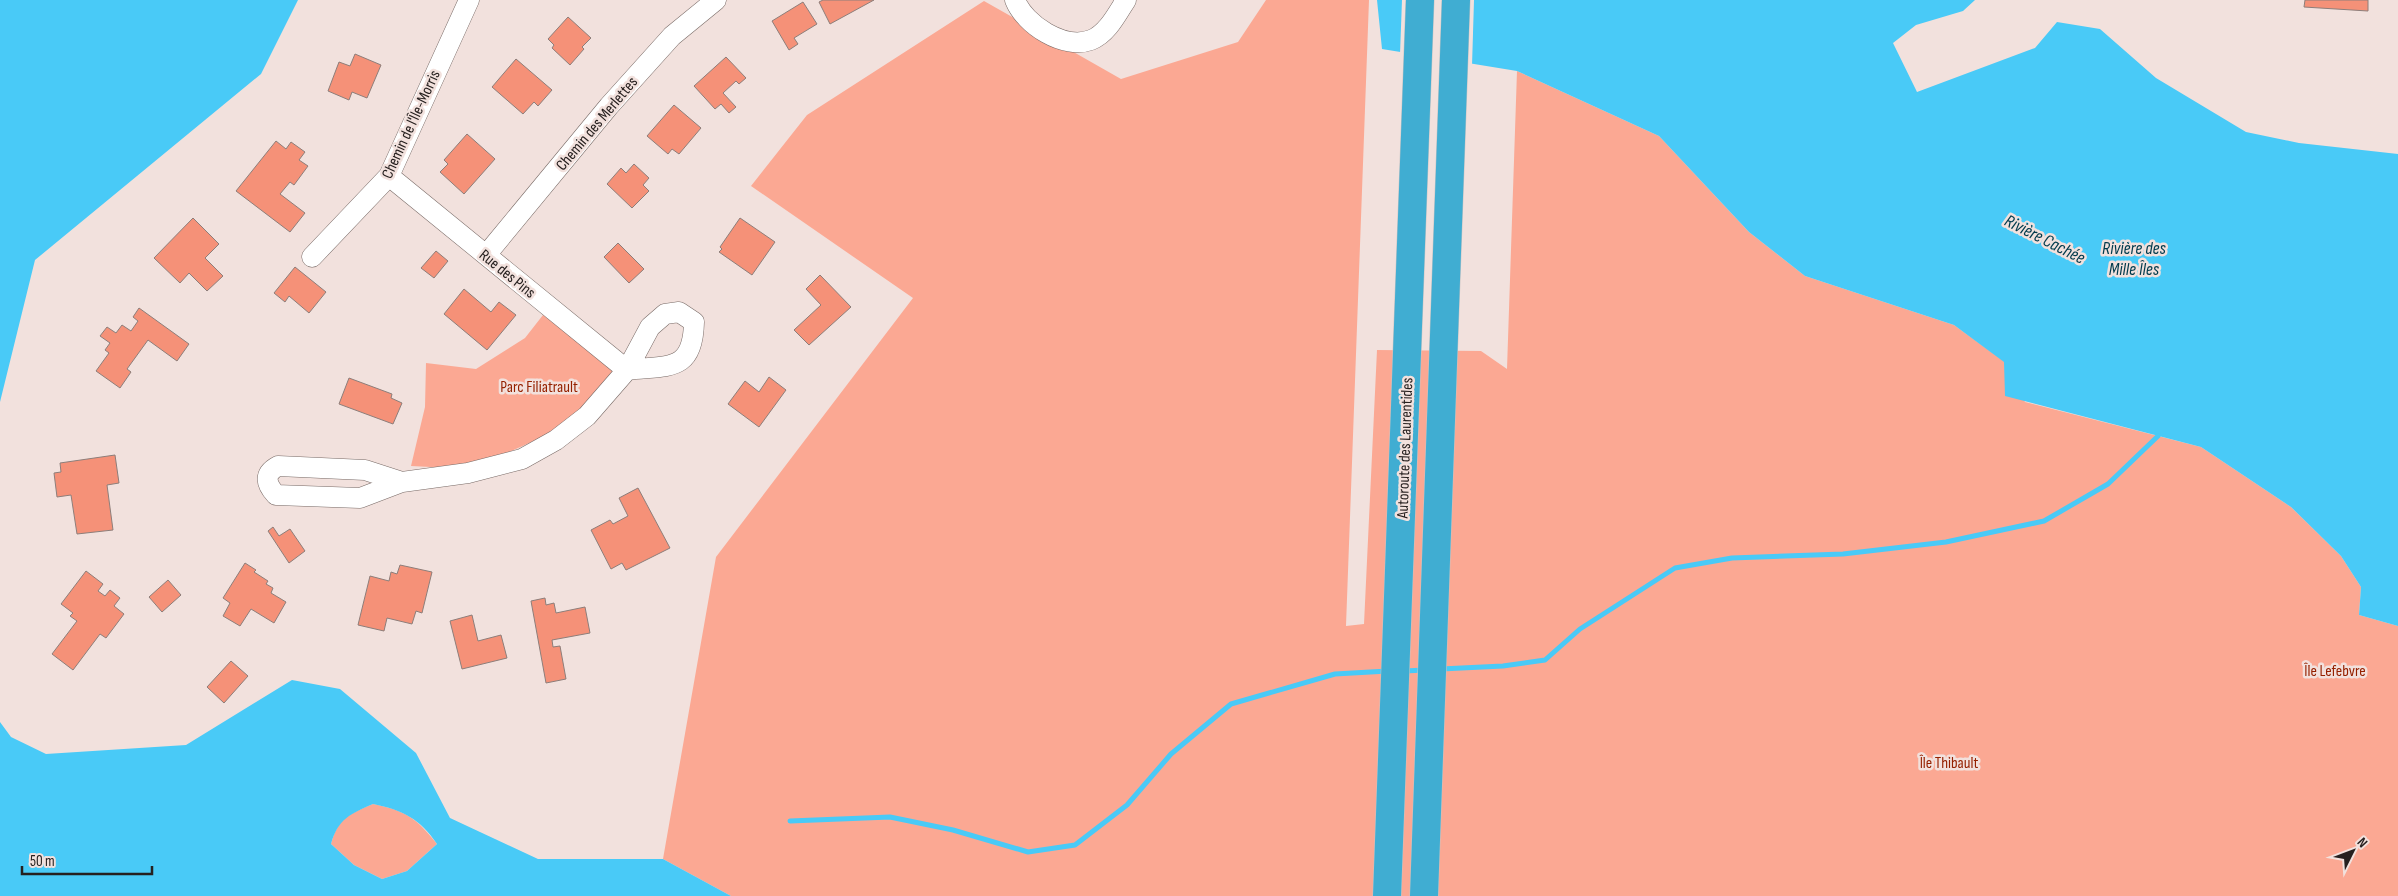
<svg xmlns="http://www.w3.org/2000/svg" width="2398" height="896" viewBox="0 0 2398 896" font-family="'Sofia Sans Condensed',sans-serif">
<rect width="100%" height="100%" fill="#f2e1dd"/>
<!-- green -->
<path fill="#fba893" d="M1266 0H1369L1346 626 1364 624 1377 350 1481 351 1507 369 1517 71 1659 136 1749 232 1805 276 1954 325 2005 362 2025 402 2201 447 2291 507 2341 556 2361 587 2359 615 2398 626V896H731L663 859 716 557 913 298 751 186 807 115 984 1 1121 79 1238 42Z
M543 315 622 370 569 425 471 469 411 466 425 407 426 363 476 369 525 338Z
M373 804C407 811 416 818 437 844L407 871 382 879 354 865 331 844C338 818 349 814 373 804Z"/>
<!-- water -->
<path fill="#49caf7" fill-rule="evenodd" d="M0 0H298L261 74 35 260 0 402Z
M1377 0H1975L1963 11 1916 25 1893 43 1917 92 2035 48 2057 22 2100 29 2156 78 2246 132 2299 143 2398 154V626L2359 615 2361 587 2341 556 2291 507 2201 447 2005 396 2004 362 1954 325 1805 276 1749 232 1659 136 1517 71 1382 49Z
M292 680 340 689 416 753 450 818 538 859H663L731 896H0V722L11 737 46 754 186 745ZM373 804C403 810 420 819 437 844L407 871 382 879 354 865 331 844C338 819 350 814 373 804Z"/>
<!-- pier -->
<path fill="#f2e1dd" d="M1402 0H1474L1472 66 1400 54Z"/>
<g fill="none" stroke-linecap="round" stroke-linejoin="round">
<!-- stream -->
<path stroke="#49caf7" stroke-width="5" d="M1441 669 1503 666 1545 660 1580 629 1675 568 1732 558 1843 554 1946 542 2044 521 2108 484 2158 436
M1404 671 1425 670
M790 821 890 817 953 830 1028 852 1075 845 1127 805 1171 754 1231 704 1335 674 1388 671"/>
</g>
<!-- building -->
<path fill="#f59178" stroke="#8d7e7a" d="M823 0H874L830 24 819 2Z
M2305 0H2368V11L2304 7Z
M803 2 817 24 794 38 798 44 789 50 772 21Z
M568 17 591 38 582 47 584 49 570 65 552 48 554 45 548 39Z
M355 54 381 65 367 98 352 92 349 100 328 91 339 62 350 66Z
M726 57 746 78 739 84 736 81 723 93 736 107 729 113 721 104 715 109 694 86Z
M516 59 552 90 538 106 534 102 523 114 492 87Z
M674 105 701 128 679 154 672 149 668 154 647 136Z
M467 134 495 159 464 194 440 172 448 164 444 160Z
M276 141 286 149 291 142 305 152 299 160 308 166 294 185 290 182 280 194 305 213 290 232 236 191Z
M634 164 649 178 643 185 649 191 632 208 607 184 621 168 626 173Z
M193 218 219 244 205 258 223 276 207 291 189 273 180 283 154 258Z
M740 218 775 242 752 275 719 252 722 249 720 247Z
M618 243 644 269 629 283 604 257Z
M436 251 448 261 434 278 421 268Z
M295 267 326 292 309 313 289 296 285 302 274 293Z
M820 275 851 307 809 345 794 330 821 305 806 289Z
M464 289 491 312 499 302 516 315 487 350 444 314Z
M139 308 189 344 177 361 148 340 127 369 131 372 120 388 96 371 109 353 105 350 110 343 100 336 107 327 116 333 122 325 131 331 138 321 133 317Z
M769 377 786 390 759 427 728 404 745 381 759 392Z
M349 378 392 394 391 398 402 403 393 424 339 404Z
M115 455 119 483 107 485 113 530 77 534 71 495 57 497 54 473 61 472 60 463Z
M638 488 670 548 626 570 622 563 611 569 591 530 610 520 613 524 628 516 619 498Z
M273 527 279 536 290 529 305 551 289 563 268 531Z
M245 563 256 570 254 572 268 581 266 584 273 588 271 593 286 602 274 623 251 609 240 626 223 616 230 603 223 598Z
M400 565 432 572 422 613 416 611 412 624 387 618 384 631 358 625 370 576 389 581 391 572 397 574Z
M86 571 103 584 98 591 105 596 110 590 120 598 114 606 124 614 106 638 100 634 73 670 52 654 77 621 70 616 73 613 61 604Z
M168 580 181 595 162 612 149 597Z
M545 598 546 605 554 603 556 613 585 607 590 633 552 640 553 647 560 646 566 679 546 683 531 601Z
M472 615 478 641 501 635 507 658 462 669 450 621Z
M231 661 248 676 224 703 207 687Z"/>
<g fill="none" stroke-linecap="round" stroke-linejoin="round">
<!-- minor casing -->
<g stroke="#786a66" stroke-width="21">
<path id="minor" d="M1015 0C1025 25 1064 50 1091 40 1107 34 1117 14 1126 0
M389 176 627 370 587 416 556 440 522 459 468 473 402 482 360 498 276 495C266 484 263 474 278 466L365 470 402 482
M486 255 609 106 672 36 716 0
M312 257 389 176 469 0
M679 312 694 322C693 373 668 365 627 370L650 327 665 314Z"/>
</g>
<!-- motorway casing -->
<g stroke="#c7c5c5" stroke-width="29">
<path id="motorway" d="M1387 896 1420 0
M1424 896 1456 0"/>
</g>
<!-- minor -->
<use href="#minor" stroke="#fff" stroke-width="20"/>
<!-- motorway -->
<use href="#motorway" stroke="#40add2" stroke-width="28"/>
</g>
<g text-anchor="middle" stroke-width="5" stroke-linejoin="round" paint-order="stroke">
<!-- street labels -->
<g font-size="16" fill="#26201f" stroke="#f2e1dd">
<text transform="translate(596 123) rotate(-50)" y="6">Chemin des Merlettes</text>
<text transform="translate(410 124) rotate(-65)" y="6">Chemin de l'Île-Morris</text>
<text transform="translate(508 273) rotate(39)" y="6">Rue des Pins</text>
<text transform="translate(1404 448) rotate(-88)" y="6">Autoroute des Laurentides</text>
</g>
<!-- park labels -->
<g font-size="16" fill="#952100" stroke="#f2e1dd">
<text x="539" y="392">Parc Filiatrault</text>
<text x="2335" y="676">Île Lefebvre</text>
<text x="1949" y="768">Île Thibault</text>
</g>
<!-- water labels -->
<g font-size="18" font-style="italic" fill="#003a4c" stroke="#f2e1dd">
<text transform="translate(2045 239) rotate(27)" y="6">Rivière Cachée</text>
<text x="2134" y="254">Rivière des<tspan x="2134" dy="21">Mille Îles</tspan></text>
</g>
</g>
<!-- north arrow -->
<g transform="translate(2353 851) rotate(48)" stroke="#f2e1dd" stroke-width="4" paint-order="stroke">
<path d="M0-4L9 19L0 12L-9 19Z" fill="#26201f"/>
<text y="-8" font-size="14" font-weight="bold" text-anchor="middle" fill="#26201f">N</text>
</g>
<!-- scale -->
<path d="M22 866v8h130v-8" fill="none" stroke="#26201f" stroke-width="2.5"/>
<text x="30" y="866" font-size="15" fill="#26201f" stroke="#f2e1dd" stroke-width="4" paint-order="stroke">50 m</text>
</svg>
